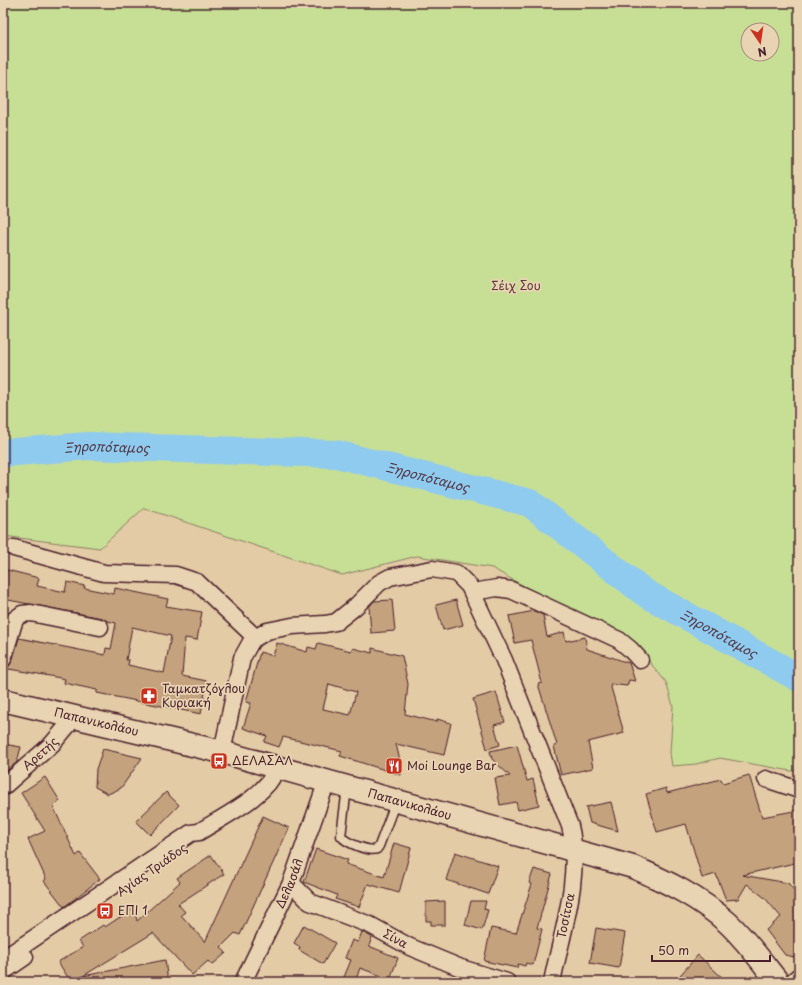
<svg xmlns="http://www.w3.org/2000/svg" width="802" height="985" viewBox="0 0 802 985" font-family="'Playpen Sans',sans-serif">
<rect width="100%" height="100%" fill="#e3cba6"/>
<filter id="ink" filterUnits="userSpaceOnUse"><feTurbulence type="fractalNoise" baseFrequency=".025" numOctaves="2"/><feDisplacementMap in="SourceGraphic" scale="8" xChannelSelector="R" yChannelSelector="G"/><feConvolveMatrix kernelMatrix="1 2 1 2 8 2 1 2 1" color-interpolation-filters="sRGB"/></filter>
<g filter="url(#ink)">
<!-- green -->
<path fill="#c7df95" stroke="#887f60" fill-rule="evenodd" d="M3 3H799V770L791 771 720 758 696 764 672 766 670 753 673 706 666 682 630 638 548 600 492 568 417 556 342 575 144 508 100 548 3 536ZM748 30H772V54H748Z"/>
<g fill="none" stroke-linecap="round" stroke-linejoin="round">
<!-- river -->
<path stroke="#8fcaef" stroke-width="28" id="s1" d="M3 453 88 446 336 454 530 503 645 593 799 678"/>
</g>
<!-- building -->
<path fill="#c3a27d" stroke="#4a1f2b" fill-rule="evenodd" d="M3 569 39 578 37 586 65 592 67 582 85 586 84 588 114 594 115 588 168 599 166 606 202 612 197 640 185 638 182 676 207 681 201 714 97 693V690L64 683 65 679 50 676 3 668 9 666 12 662 19 638 105 655 106 648 111 649 116 623 107 621 102 618 3 599ZM132 627 171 636 164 673 128 665 129 660H126Z
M392 600 395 631 371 633 369 607 374 601Z
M456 600 463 625 443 630 436 605Z
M534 611 543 615 547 637 564 632 566 641 585 637 587 649 629 663 635 681 629 680 627 686 610 684 624 733 588 742 593 768 561 775 554 746 557 745 538 684 542 683 531 640 515 643 509 616Z
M277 643 307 652 308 647 316 649 318 643 351 651 353 648 372 653V648L402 656 408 684 405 714 437 722V719L451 723 444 755 396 744 401 765V775L340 756 342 751 283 737 279 747 264 742 267 736 243 728 251 703 246 702 260 652 273 656ZM329 684 356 692 350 715 323 709Z
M496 692 505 722 494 725 500 745 487 749 473 699Z
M3 744 21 747 17 762 3 774Z
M517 745 527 781 533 779 539 805 518 810 516 802 500 805 495 778 510 776 492 759 490 751Z
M103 749 142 758 121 788 108 794 95 787 96 769Z
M749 775 762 817 799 810V862L742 875 788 883 799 896V958L785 955 766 930 781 917 765 898 747 884 738 899 726 900 716 874 702 878 686 824 657 832 646 794 666 788 667 793 721 779 723 783Z
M45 777 60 801 53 806 76 856 80 853 100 879 64 907 44 881 46 879 28 839 45 831 21 793Z
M166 792 179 805 150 835 136 821Z
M611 802 618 831 590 823 586 807Z
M263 816 289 828 240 935 235 933 221 947 226 953 212 965 208 961 192 975 153 933 83 976 165 960 168 982H83V976L71 982 58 962 83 947 79 941 103 925 105 927 134 908 137 921 180 882 177 878 211 855 224 874 178 904 185 912 181 915 205 942Z
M394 843 411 848 399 893 368 884 359 907 335 899 337 895 304 882 316 849 348 860 346 864 384 877Z
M455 852 498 866 488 894 446 880Z
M534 869 552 874 537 928 542 929 533 965 526 963 525 966 518 964 517 968 484 961 491 928 516 933 532 884 529 883Z
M445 901V925H431V921H426V902Z
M471 901H486L484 909 488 910 482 930 465 925Z
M304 925 335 943 323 964 299 950 300 947 294 943Z
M596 928 625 933 619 968 590 963Z
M362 932 372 937 369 946 398 958 390 979 360 968 355 982H342L351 960 345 958 352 940 358 942Z
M698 955 727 982H674Z"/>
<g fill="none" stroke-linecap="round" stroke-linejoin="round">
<!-- service casing -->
<g stroke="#4a1f2b" stroke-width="11">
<path id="service" d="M347 788 341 836C346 843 369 852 377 849L379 846 396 801"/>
</g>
<!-- minor casing -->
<g stroke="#4a1f2b" stroke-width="19">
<g id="minor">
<path d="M14 548 104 573 176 575 197 582 255 637"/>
<path d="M473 592 497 588 511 590 619 640 630 649 640 660"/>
<path d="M3 659 15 619 22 614 31 613 100 627"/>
<path d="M222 752 242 658 252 640 267 631 292 626 325 624 336 622 356 606 379 583 390 577 432 569 456 573 469 586 504 660 570 826C582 876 562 932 552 982"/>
<path d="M766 779 799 790"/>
<path id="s2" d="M3 787 52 744 74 718"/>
<path id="s3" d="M291 883 310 902 370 925 410 947 461 968 507 982"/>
<path d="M3 959 191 833 199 832C224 816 267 796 277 768"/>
<path d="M3 972 25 957"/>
<path id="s4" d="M243 982 291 883 327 781"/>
<path d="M792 982 799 976"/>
</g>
</g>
<!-- secondary casing -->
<g stroke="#4a1f2b" stroke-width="25">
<g id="secondary">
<path id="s5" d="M3 700 222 752 633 867C668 882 700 898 728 923 747 941 762 962 778 982"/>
</g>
</g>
<!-- service -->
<use href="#service" stroke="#e8d4b2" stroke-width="8"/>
<!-- minor -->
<use href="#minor" stroke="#e8d4b2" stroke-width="16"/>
<!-- secondary -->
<use href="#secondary" stroke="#e8d4b2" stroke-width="22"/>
</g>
</g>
<!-- icons -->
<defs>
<g id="pharmacy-square" transform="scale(0.9)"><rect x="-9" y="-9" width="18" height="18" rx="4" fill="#c8321e" stroke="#e8d4b2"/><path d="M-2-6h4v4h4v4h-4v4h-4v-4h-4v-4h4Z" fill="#fff"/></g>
<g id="bus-square" transform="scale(0.9)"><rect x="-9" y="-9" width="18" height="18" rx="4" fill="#c8321e" stroke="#e8d4b2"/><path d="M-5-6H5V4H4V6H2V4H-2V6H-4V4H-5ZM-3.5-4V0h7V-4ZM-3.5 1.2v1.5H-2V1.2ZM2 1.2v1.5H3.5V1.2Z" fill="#fff"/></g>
<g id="restaurant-square" transform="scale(0.9)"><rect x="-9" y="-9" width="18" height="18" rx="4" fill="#c8321e" stroke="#e8d4b2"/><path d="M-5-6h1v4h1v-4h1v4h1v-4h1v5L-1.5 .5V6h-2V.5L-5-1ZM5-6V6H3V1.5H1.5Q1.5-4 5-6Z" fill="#fff"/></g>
</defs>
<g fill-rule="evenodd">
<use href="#pharmacy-square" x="149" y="696"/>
<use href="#bus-square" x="219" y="761"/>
<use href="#restaurant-square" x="394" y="766"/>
<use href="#bus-square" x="105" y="911"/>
</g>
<g text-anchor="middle" stroke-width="3.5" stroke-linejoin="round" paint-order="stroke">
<!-- park labels -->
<g font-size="12" fill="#5d3c3b" stroke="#e8d4b2">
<text x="516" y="290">Σέιχ Σου</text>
</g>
<!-- poi labels -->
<g font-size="12" fill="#4a1f2b" stroke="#e8d4b2" text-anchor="start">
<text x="162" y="693">Ταμκατζόγλου<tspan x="162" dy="14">Κυριακή</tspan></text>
<text x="232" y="765">ΔΕΛΑΣΑΛ</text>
<text x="407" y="770">Moi Lounge Bar</text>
<text x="118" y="915">ΕΠΙ 1</text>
</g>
<!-- street labels -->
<g font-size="12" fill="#4a1f2b" stroke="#e8d4b2">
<text dy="4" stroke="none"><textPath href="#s5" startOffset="96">Παπανικολάου</textPath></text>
<text dy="4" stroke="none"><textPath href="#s2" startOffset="50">Αρετής</textPath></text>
<text dy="4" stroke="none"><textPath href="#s5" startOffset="420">Παπανικολάου</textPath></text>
<text transform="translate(152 870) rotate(-35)" y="4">Αγίας Τριάδος</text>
<text dy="4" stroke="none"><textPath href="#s4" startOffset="109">Δελασάλ</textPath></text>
<text transform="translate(566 916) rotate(-78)" y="4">Τοσίτσα</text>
<text dy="4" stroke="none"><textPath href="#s3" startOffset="120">Σίνα</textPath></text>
</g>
<!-- water labels -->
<g font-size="13" font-style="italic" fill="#543948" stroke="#e8d4b2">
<text dy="5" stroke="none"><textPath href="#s1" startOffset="104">Ξηροπόταμος</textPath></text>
<text dy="5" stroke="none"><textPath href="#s1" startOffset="428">Ξηροπόταμος</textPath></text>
<text dy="5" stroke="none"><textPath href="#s1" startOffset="764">Ξηροπόταμος</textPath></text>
</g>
</g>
<!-- margin -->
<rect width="802" height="985" fill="none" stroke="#e8d4b2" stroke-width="16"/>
<rect x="8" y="8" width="786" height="969" fill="none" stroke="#4a1f2b" stroke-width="1.5" filter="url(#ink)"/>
<!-- north arrow -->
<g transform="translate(760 42) rotate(167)"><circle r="19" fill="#e8d4b2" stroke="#a98c7c"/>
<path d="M0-3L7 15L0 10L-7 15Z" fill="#c8321e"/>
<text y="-6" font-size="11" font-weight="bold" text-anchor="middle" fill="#4a1f2b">N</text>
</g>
<!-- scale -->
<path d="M652 955v6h118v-6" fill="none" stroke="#4a1f2b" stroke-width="2"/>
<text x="658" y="955" font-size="12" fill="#4a1f2b" stroke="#e8d4b2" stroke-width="3" paint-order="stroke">50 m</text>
</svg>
